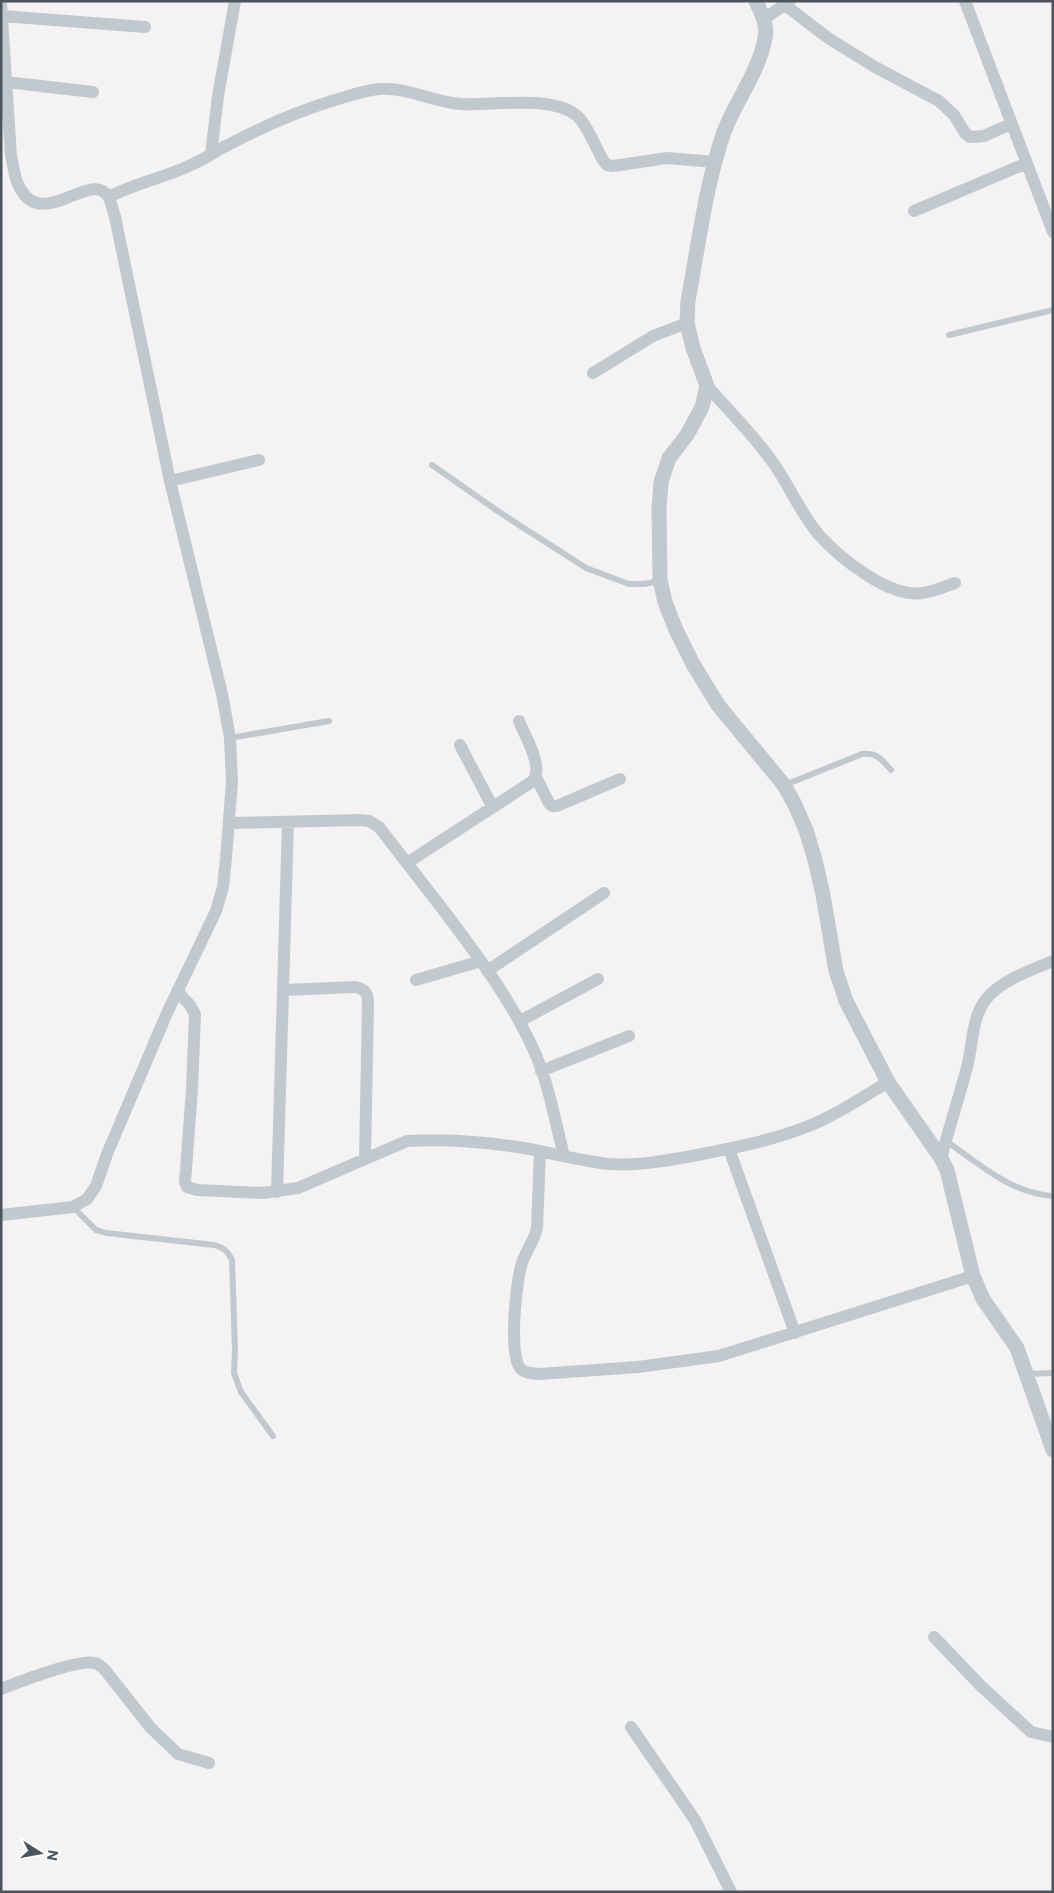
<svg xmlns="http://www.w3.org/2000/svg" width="1054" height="1893" viewBox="0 0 1054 1893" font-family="Commissioner,sans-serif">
<rect width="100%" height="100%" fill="#f4f2f2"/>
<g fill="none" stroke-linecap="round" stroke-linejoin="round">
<!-- service -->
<path stroke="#c1c9cf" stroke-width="6" d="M949 335 1053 310
M432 465 502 514 586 568 629 584H644L659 581
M230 738 329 721
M785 785 862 754C877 752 882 760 891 770
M946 1141C978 1163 1012 1194 1053 1196
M73 1207 96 1230 106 1233 214 1245C224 1248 227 1250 232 1260L235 1350 234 1373 241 1392 273 1436
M1027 1374 1053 1373"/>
<!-- minor -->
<path stroke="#c1c9cf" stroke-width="12" d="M965 1 1053 232
M1 3 11 156C13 164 14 172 16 179 37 240 92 165 109 198 112 204 113 211 115 217L170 481 222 694 230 738 232 782 226 858 223 887 216 911 167 1013 107 1154 96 1186 87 1199 73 1207 1 1215
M785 5 828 38 875 67 939 101 954 115 965 133 970 137 984 136 1011 124
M2 16 145 27
M764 19 790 1
M6 82 93 92
M211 154 218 96 235 1
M109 197C137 182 169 177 197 162 208 157 219 149 230 144 264 126 298 111 335 100 349 96 365 90 379 89 407 87 433 102 461 104 493 106 560 93 581 120 590 132 596 148 603 160L607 165 613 166 667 158 714 162
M914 211 1027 163
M593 373 653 336 687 323
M707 386C730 412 755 436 774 464 790 487 801 514 819 535 840 558 889 598 922 593 933 592 944 587 955 583
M170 481 259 460
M460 745 492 806
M536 777 549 803 552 806H557L620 779
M230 823 361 820 369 821 379 827C401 855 422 883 444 911 478 956 512 1001 535 1053 549 1085 555 1121 564 1156
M407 863 533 781C544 767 525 736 519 721
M487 971 604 893
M416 980 481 961
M283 990 355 987C366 989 368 994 368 1004L365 1159
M177 991 190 1005 195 1014 192 1089 185 1182 187 1187 197 1190 263 1193 298 1188 407 1141C445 1139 486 1142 524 1148 552 1153 581 1161 609 1164 637 1166 665 1161 692 1156 734 1148 776 1140 816 1123 841 1112 865 1096 888 1082
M520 1021 598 979
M541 1071 629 1036
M729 1149 795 1333
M540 1151 537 1228C534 1241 526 1251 522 1263 516 1280 508 1357 521 1369 526 1374 533 1373 539 1374L638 1367 719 1356 973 1276
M941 1158C949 1129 958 1100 966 1071 973 1048 971 1016 987 998 1002 980 1031 970 1053 961
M277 1192 288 822
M934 1637 981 1686 1031 1732 1053 1737
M1 1689C19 1682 77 1659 95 1663 99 1664 102 1667 105 1670L150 1727 178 1754 209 1763
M631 1727 695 1820 731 1892"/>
<!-- tertiary -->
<path stroke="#c1c9cf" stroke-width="15" d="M756 1C761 13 768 25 765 38 759 72 736 100 724 132 706 183 698 247 688 301L687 323 693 348 707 386 702 407 687 435 669 458 661 482 659 509 660 580 665 602 676 630 693 664 718 705 784 785 794 803 806 830 815 860 823 895 836 971 846 1001 888 1082 941 1158 947 1170 973 1276 983 1299 1017 1348 1053 1450"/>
</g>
<!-- border -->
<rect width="1054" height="1893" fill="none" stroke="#4b555e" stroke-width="5"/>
<!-- north arrow -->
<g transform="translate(40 1853) rotate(101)" stroke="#ffffff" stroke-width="4" paint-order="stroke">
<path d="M0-4L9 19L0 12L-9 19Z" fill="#4b555e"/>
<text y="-8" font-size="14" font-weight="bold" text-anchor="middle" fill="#4b555e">N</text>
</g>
</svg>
